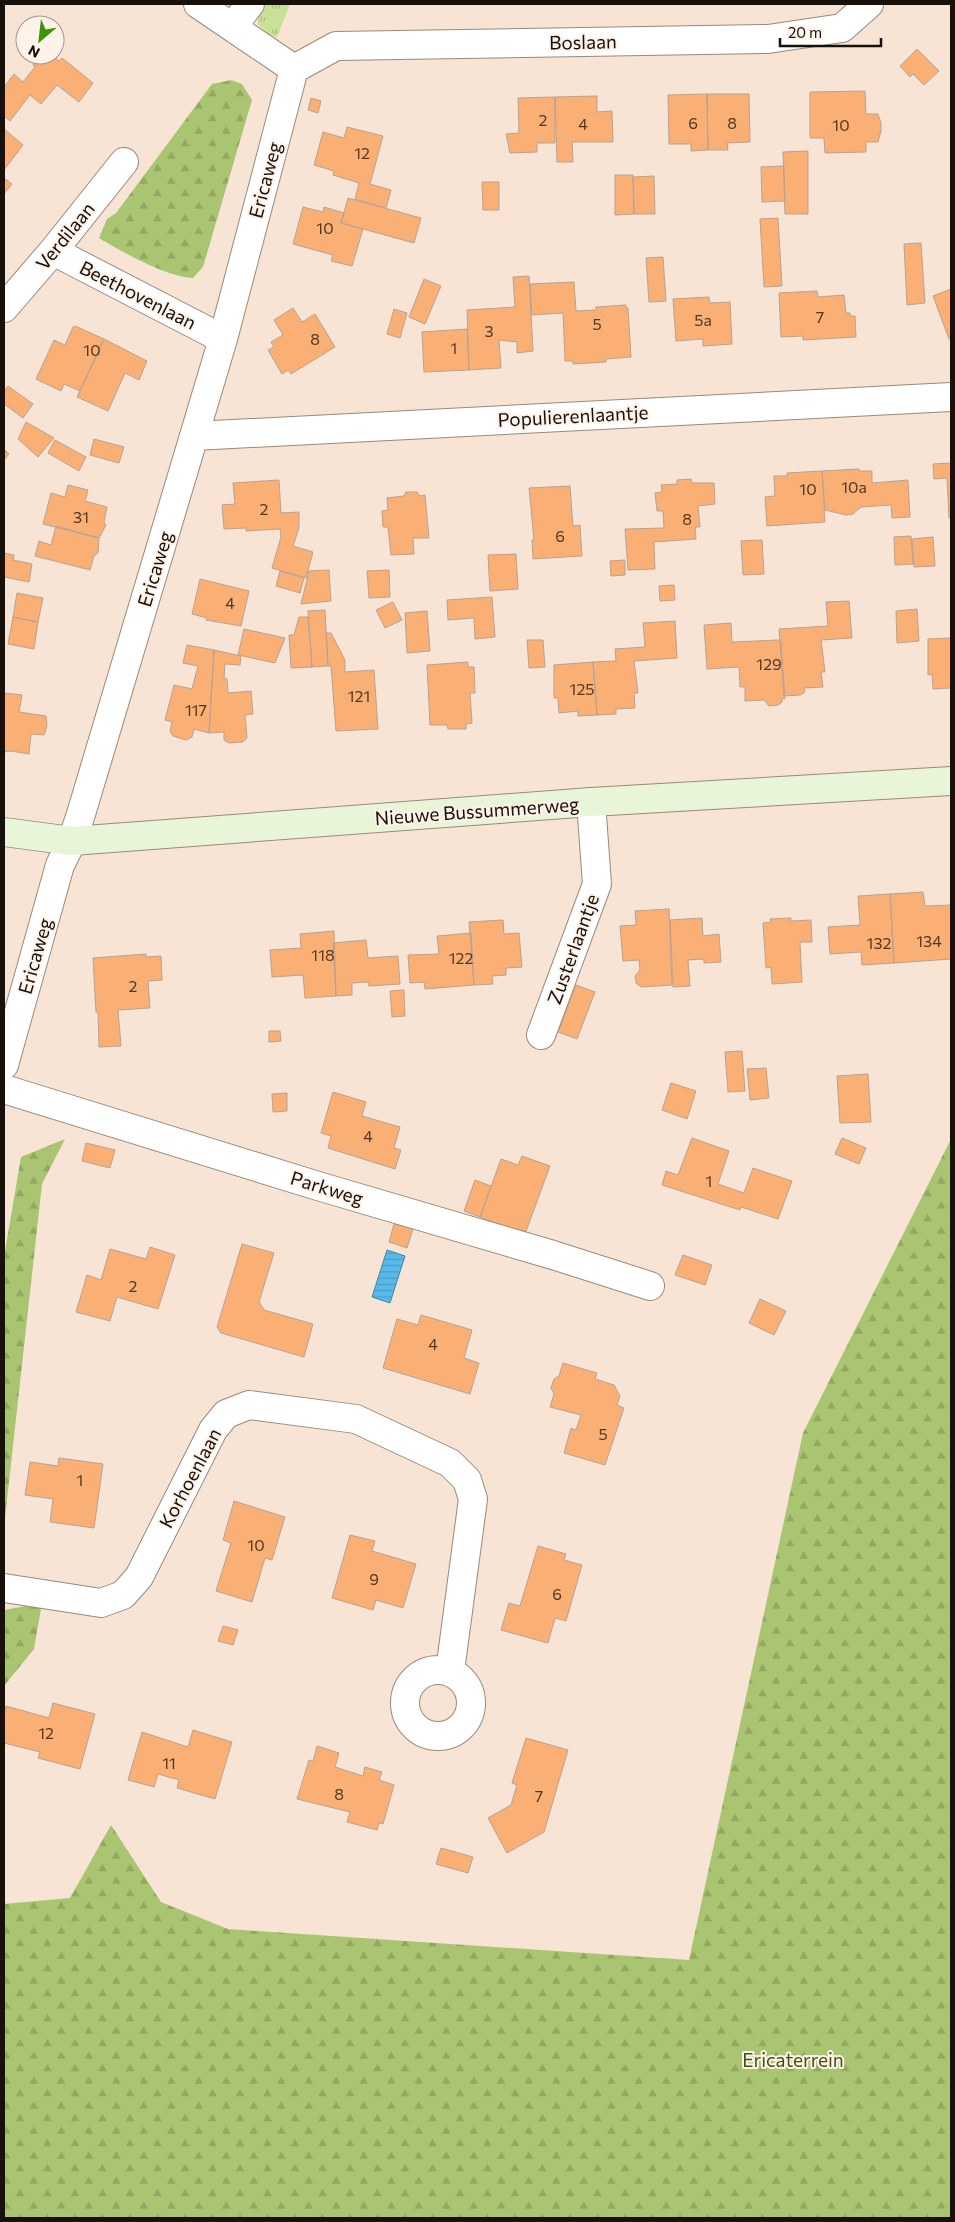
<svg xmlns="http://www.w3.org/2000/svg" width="955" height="2222" viewBox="0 0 955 2222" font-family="Commissioner,sans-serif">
<defs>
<pattern id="grass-tufts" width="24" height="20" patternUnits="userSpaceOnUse" patternTransform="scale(1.25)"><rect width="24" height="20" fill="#c8e197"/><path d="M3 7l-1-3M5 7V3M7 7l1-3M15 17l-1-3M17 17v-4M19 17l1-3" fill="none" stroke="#abc081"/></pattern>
<pattern id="forest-firs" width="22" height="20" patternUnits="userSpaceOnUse" patternTransform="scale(1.25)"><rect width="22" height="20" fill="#aac571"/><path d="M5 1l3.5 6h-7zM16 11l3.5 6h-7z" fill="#92a860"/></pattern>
<pattern id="water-rules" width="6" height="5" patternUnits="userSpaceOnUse" patternTransform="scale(1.25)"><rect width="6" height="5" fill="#58b9ea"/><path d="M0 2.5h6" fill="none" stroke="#4c9ec7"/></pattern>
</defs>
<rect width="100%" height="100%" fill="#f7e4d4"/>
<!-- grass -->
<path fill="url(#grass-tufts)" d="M265 4H290L277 37 268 34 258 24 259 12Z"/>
<!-- forest -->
<path fill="url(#forest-firs)" d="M231 80 242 84 252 100 203 267 193 278C167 277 122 252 99 238L107 219 116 213 212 84Z
M65 1139 42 1184 4 1527V1257L21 1157Z
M951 1139V2218H4V1904L70 1898 111 1825 161 1902 228 1929 689 1960 803 1433Z
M42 1603 34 1649 4 1686V1610Z"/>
<!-- water -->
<path fill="url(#water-rules)" stroke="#4486a7" d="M387 1250 405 1256 390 1303 372 1297Z"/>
<!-- building -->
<path fill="#faaf75" stroke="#b6a395" d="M917 49 939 71 924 85 913 74 910 77 900 66Z
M41 55H52L59 61 62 58 93 83 79 102 57 85 41 104 30 95 10 121 4 116V87L14 74 23 82 35 67 33 65Z
M865 91 866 114H878L881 123V131L878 142H866V152L825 153 824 138H810V92Z
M707 94H749L750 142 727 143 728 150H708Z
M707 94 708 150 691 151V144H669L668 95Z
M597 96V112L612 111 613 142H572L573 162H557L555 97Z
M555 97V143H537V152L510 153 506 134 519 133 518 98Z
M311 98 321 101 318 113 308 110Z
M347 127 383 136 370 184 391 190 386 208 355 199 359 183 333 175 334 171 314 165 323 132 344 138Z
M4 129 23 145 4 170Z
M808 151V214H785L783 152Z
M784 166 785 201 762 202 761 167Z
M615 175H633L634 214 615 215Z
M654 176 655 214H634L633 177Z
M4 178 12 184 4 194Z
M482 182H499V210H483Z
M348 198 421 218 414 243 341 223Z
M303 207 323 212 324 207 344 213 341 223 363 229 352 266 331 261 333 255 293 244Z
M778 218 782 286 764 287 760 219Z
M921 243 925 303 907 305 904 244Z
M663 257 666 301 649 302 646 258Z
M529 276 533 351 517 353V342L499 340 501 368 469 370 467 310 515 307 513 277Z
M424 279 441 286 425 324 409 317Z
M574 282 576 311 596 310V307L626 305V308H628L631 357 606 359V362L573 364V361H565L563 313 532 315 530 284Z
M951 289V338L949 339 933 296Z
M817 291 818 297 844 295 846 313H850V316H855L856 337 803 340V336L781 337 779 293Z
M709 297 710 303 730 302 732 344 703 346V339L676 341 673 299Z
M293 308 302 322 315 314 335 347 291 374 288 370 282 374 268 350 274 347 271 342 283 335 274 320Z
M394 309 407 313 400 338 387 334Z
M75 326 104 339 80 391 64 384 61 391 36 379 54 340 65 345 73 327Z
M467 329 469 370 424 372 422 332Z
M104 339 147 361 139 380 125 373 108 411 77 397Z
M8 386 33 404 23 418 4 404V392Z
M26 422 54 438 38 457 18 439Z
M94 439 124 447 119 463 90 455Z
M55 440 86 457 79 471 48 453Z
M4 449 9 454 4 460Z
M951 463V518H949L947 478 934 479 933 464Z
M859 469V471H872V483L908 480 910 517 892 518 891 505 861 507 853 514 846 515 825 510 822 471Z
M822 471 825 522 767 526 765 497 775 496 774 476H787V473Z
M691 479 692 483H714L715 504 698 506 700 527H695L696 539 654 542 655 569 628 570 625 529 664 528 663 511H657L655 493 662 492 661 485 677 484V480Z
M279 480 281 513 299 512V528L293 546 313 552 306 578 272 568 281 537 280 529 246 531V528L224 529 222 505 235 504 233 483Z
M68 485 88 490 85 501 107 507 104 522 106 525 99 538 43 524 51 493 65 497Z
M570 486 573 526 580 525 582 556 533 559 532 540H534L529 488Z
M406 492H417L420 496 425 495 429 538H413L414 554 391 555 388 527H383L382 511 388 510 387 498 404 496Z
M56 526 99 538 98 553 94 556 90 570 35 556 39 541 51 545Z
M911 536 913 564 895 565 894 537Z
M933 537 935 566 914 567 912 539Z
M762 540 764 574 743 575 741 541Z
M4 553 14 555 13 560 32 564 29 582 4 577Z
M516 554 518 589 490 591 488 555Z
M625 560V575L611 576 610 561Z
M329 570 331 601 301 604 309 571Z
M389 570 390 597 369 598 367 571Z
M280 571 304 578 300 593 276 586Z
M200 579 249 591 241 626 206 620 207 618 192 614Z
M674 585 675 600 660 601 659 586Z
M17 593 43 598 38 622 13 617Z
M492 597 495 637 475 639 474 618 448 620 447 600Z
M849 601 852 638 821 640 825 672H821L823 687 804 688 805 692 800 695 784 696 779 629 828 626 826 602Z
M393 602 402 620 385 628 376 610Z
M917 609 919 641 897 643 896 611Z
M325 610 328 666 312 667 308 611Z
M427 611 430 651 407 653 405 613Z
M13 617 38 622 34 649 8 644Z
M299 617H308L312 667 291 668 289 635H294Z
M675 621 677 658 634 661 638 693H634L635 708 616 709V714L597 715 593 662 616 661 615 649 645 647 643 623Z
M731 623 732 642 779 640 781 642 785 699 782 698V702L778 705 769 706 764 700 745 701V687H740L739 667 707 669 704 625Z
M244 629 285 638 275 663 238 655Z
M326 633H331L345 660V672L374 670 378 729 336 731 331 666H328Z
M951 638V688L933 689 932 674 928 675V639Z
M527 640H543L545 667 529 668Z
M187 645 214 650 209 733 194 729 192 737 186 740 173 736 170 731 172 722 165 720 174 685 192 689 198 666 183 663Z
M214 650 241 656 240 665 225 664 224 678 227 679 228 693 251 691 253 714 245 715 247 738 243 742 229 743 224 740V732L209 733Z
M468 662V667H474L475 693H470L472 723 466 724V729H448L447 725H430L427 665Z
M593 662 597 715 578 716V711L559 713 558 698H554V665Z
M4 693 22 695 19 712 46 716 47 726 44 735 31 734 29 754 11 751 4 752Z
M923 892 925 906 951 905V959L894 963 890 894Z
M890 894 894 963 862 965 861 952 830 954 828 927 860 925 858 896Z
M669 909 672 985 641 987 636 983 635 976 640 970 639 960 623 961 620 926 636 925 635 911Z
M702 918 703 936 719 934 721 962 704 963V959L688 960 690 986 673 987 670 920Z
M791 918V921L811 920 812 942H800L802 982 772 984 771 967 766 968 763 923 771 922 770 919Z
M503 920 504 934 519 933 522 967 506 968V975L492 976 493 984 474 985 469 922Z
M334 931 336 996 305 998 303 975 272 977 270 950 301 948 300 934Z
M471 933 474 985 425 989 424 982 410 983 408 955 439 954 437 936Z
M366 940 368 958 398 956 400 984 369 986 368 982 352 983V995L336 996 333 943Z
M146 954V957L161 956 162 980 148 981 150 1008 118 1010 121 1046 99 1047 98 1012H96L93 958Z
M576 985 595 992 577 1039 558 1032Z
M404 990 405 1016 392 1017 390 991Z
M269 1031H280L281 1041 269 1042Z
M742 1051 745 1091 728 1092 725 1052Z
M766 1068 769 1098 750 1100 747 1069Z
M868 1074 871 1122 840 1123 837 1076Z
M671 1083 696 1091 687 1119 662 1110Z
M333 1092 366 1102 362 1116 400 1127 394 1148 401 1150 395 1169 328 1148 331 1136 321 1133Z
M287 1093V1111L273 1112 272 1094Z
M692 1138 729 1151 718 1184 744 1193 753 1168 792 1181 778 1219 741 1207 740 1210 662 1185 666 1171 678 1175Z
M842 1138 866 1148 859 1164 835 1154Z
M86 1143 115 1150 110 1168 82 1161Z
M522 1156 550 1166 525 1234 480 1217 501 1159 518 1165Z
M475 1180 491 1186 480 1217 464 1211Z
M394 1224 413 1229 407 1248 389 1242Z
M242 1244 274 1253 259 1302 264 1310 313 1324 304 1357 221 1333 217 1327Z
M150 1247 175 1255 158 1309 117 1297 110 1321 76 1312 87 1275 101 1280 110 1249 146 1259Z
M683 1255 712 1265 705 1285 675 1275Z
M760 1299 786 1311 774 1335 749 1323Z
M421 1315 472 1330 464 1358 479 1363 470 1394 383 1368 397 1319 418 1325Z
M563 1363 597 1373 595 1379 614 1385 620 1396 617 1405 624 1408 605 1465 564 1453 571 1428 576 1430 581 1415 550 1407 554 1394 551 1388 554 1379 559 1376Z
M59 1458 103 1464 94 1528 50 1522 53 1499 25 1495 30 1462 58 1466Z
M234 1501 285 1517 272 1560 265 1558 252 1602 216 1591 231 1543 223 1540Z
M350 1535 375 1541 372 1551 416 1564 403 1608 376 1600 373 1610 332 1598Z
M538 1546 566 1554 564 1560 582 1565 566 1621 555 1618 548 1643 501 1630 509 1603 520 1606Z
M223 1626 238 1630 233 1645 218 1641Z
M53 1703 95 1714 80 1769 38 1758 40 1752 4 1743V1714L6 1706 49 1718Z
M193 1730 232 1742 215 1799 177 1788 179 1780 158 1774 154 1787 128 1780 142 1732 188 1747Z
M526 1738 568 1750 544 1832 507 1853 488 1818 511 1805 517 1785 512 1783Z
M317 1746 339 1753 335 1767 363 1776 365 1767 382 1772 379 1780 394 1785 383 1824 379 1823 377 1830 347 1822 350 1812 297 1799 309 1760 313 1761Z
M441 1848 473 1857 468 1873 436 1864Z"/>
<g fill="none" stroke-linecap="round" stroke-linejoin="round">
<!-- street casing -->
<g stroke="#9a897a" stroke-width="30">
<path id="street" d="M198 4 294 69
M233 26 250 4
M294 69 336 46 768 39 842 28 869 4
M53 251 223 339
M4 308 53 251 124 162
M195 436 951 397
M541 1035 597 884 591 802
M4 1065 60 865 72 841 81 814 223 339 294 69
M4 1089 318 1186 553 1255 650 1286
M4 1588 101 1603 123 1595 139 1577 213 1430 226 1414 249 1405 356 1419 450 1463 467 1480 473 1499 450 1671
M405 1703a33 33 0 1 1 66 0a33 33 0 1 1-66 0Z"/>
</g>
<!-- secondary casing -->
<g stroke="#9a897a" stroke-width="30">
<path id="secondary" d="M4 832 72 841 591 802 951 781"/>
</g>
<!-- street -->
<use href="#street" stroke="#fff" stroke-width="28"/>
<!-- secondary -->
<use href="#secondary" stroke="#e9f5d8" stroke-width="28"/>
</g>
<g text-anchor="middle" stroke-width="4" stroke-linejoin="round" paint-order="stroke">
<!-- number labels -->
<g font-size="16" fill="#503826">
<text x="543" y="126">2</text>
<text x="693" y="129">6</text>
<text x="732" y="129">8</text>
<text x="583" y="130">4</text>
<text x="841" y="131">10</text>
<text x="362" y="159">12</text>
<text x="325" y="234">10</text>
<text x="820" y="323">7</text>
<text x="703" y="326">5a</text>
<text x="597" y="330">5</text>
<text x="489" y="337">3</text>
<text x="315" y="345">8</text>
<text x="454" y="354">1</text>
<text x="92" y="356">10</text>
<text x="854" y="493">10a</text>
<text x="808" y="495">10</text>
<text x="264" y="515">2</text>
<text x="81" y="523">31</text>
<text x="687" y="525">8</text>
<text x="560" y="542">6</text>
<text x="230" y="609">4</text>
<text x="769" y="670">129</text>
<text x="582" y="695">125</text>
<text x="359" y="702">121</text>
<text x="196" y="716">117</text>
<text x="929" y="947">134</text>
<text x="879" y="949">132</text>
<text x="323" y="961">118</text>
<text x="461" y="964">122</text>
<text x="133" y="992">2</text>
<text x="368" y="1142">4</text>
<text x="709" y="1187">1</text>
<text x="133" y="1292">2</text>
<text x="433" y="1350">4</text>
<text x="603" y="1440">5</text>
<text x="80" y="1486">1</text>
<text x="256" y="1551">10</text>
<text x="374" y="1585">9</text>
<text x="557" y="1600">6</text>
<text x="46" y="1739">12</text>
<text x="169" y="1769">11</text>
<text x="339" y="1800">8</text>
<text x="539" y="1802">7</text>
</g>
<!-- street labels -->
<g font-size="19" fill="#17100b" stroke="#fef2e9">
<text transform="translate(583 42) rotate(-1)" y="7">Boslaan</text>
<text transform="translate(265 180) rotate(-75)" y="7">Ericaweg</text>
<text transform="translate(65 236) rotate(-51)" y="7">Verdilaan</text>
<text transform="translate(138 295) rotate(27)" y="7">Beethovenlaan</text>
<text transform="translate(573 416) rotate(-3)" y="7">Populierenlaantje</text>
<text transform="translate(155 569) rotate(-73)" y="7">Ericaweg</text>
<text transform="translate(477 811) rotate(-4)" y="7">Nieuwe Bussummerweg</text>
<text transform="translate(573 949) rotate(-70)" y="7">Zusterlaantje</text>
<text transform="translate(35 956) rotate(-74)" y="7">Ericaweg</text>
<text transform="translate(327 1188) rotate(17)" y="7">Parkweg</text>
<text transform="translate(190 1478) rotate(-62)" y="7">Korhoenlaan</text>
</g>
<!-- park labels -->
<g font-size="19" fill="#405114" stroke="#fef2e9">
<text x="793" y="2067">Ericaterrein</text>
</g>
</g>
<!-- border -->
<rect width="955" height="2222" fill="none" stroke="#17100b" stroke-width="10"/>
<!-- north arrow -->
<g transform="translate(40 40) rotate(208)"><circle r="24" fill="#fef2e9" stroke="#a29890"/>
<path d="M0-4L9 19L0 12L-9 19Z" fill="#3c9408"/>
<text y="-8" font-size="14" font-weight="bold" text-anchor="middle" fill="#17100b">N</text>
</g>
<!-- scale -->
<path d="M780 38v8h101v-8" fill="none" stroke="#17100b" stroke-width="2.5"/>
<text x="788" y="38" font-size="15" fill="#17100b" stroke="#fef2e9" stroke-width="4" paint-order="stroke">20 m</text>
</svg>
